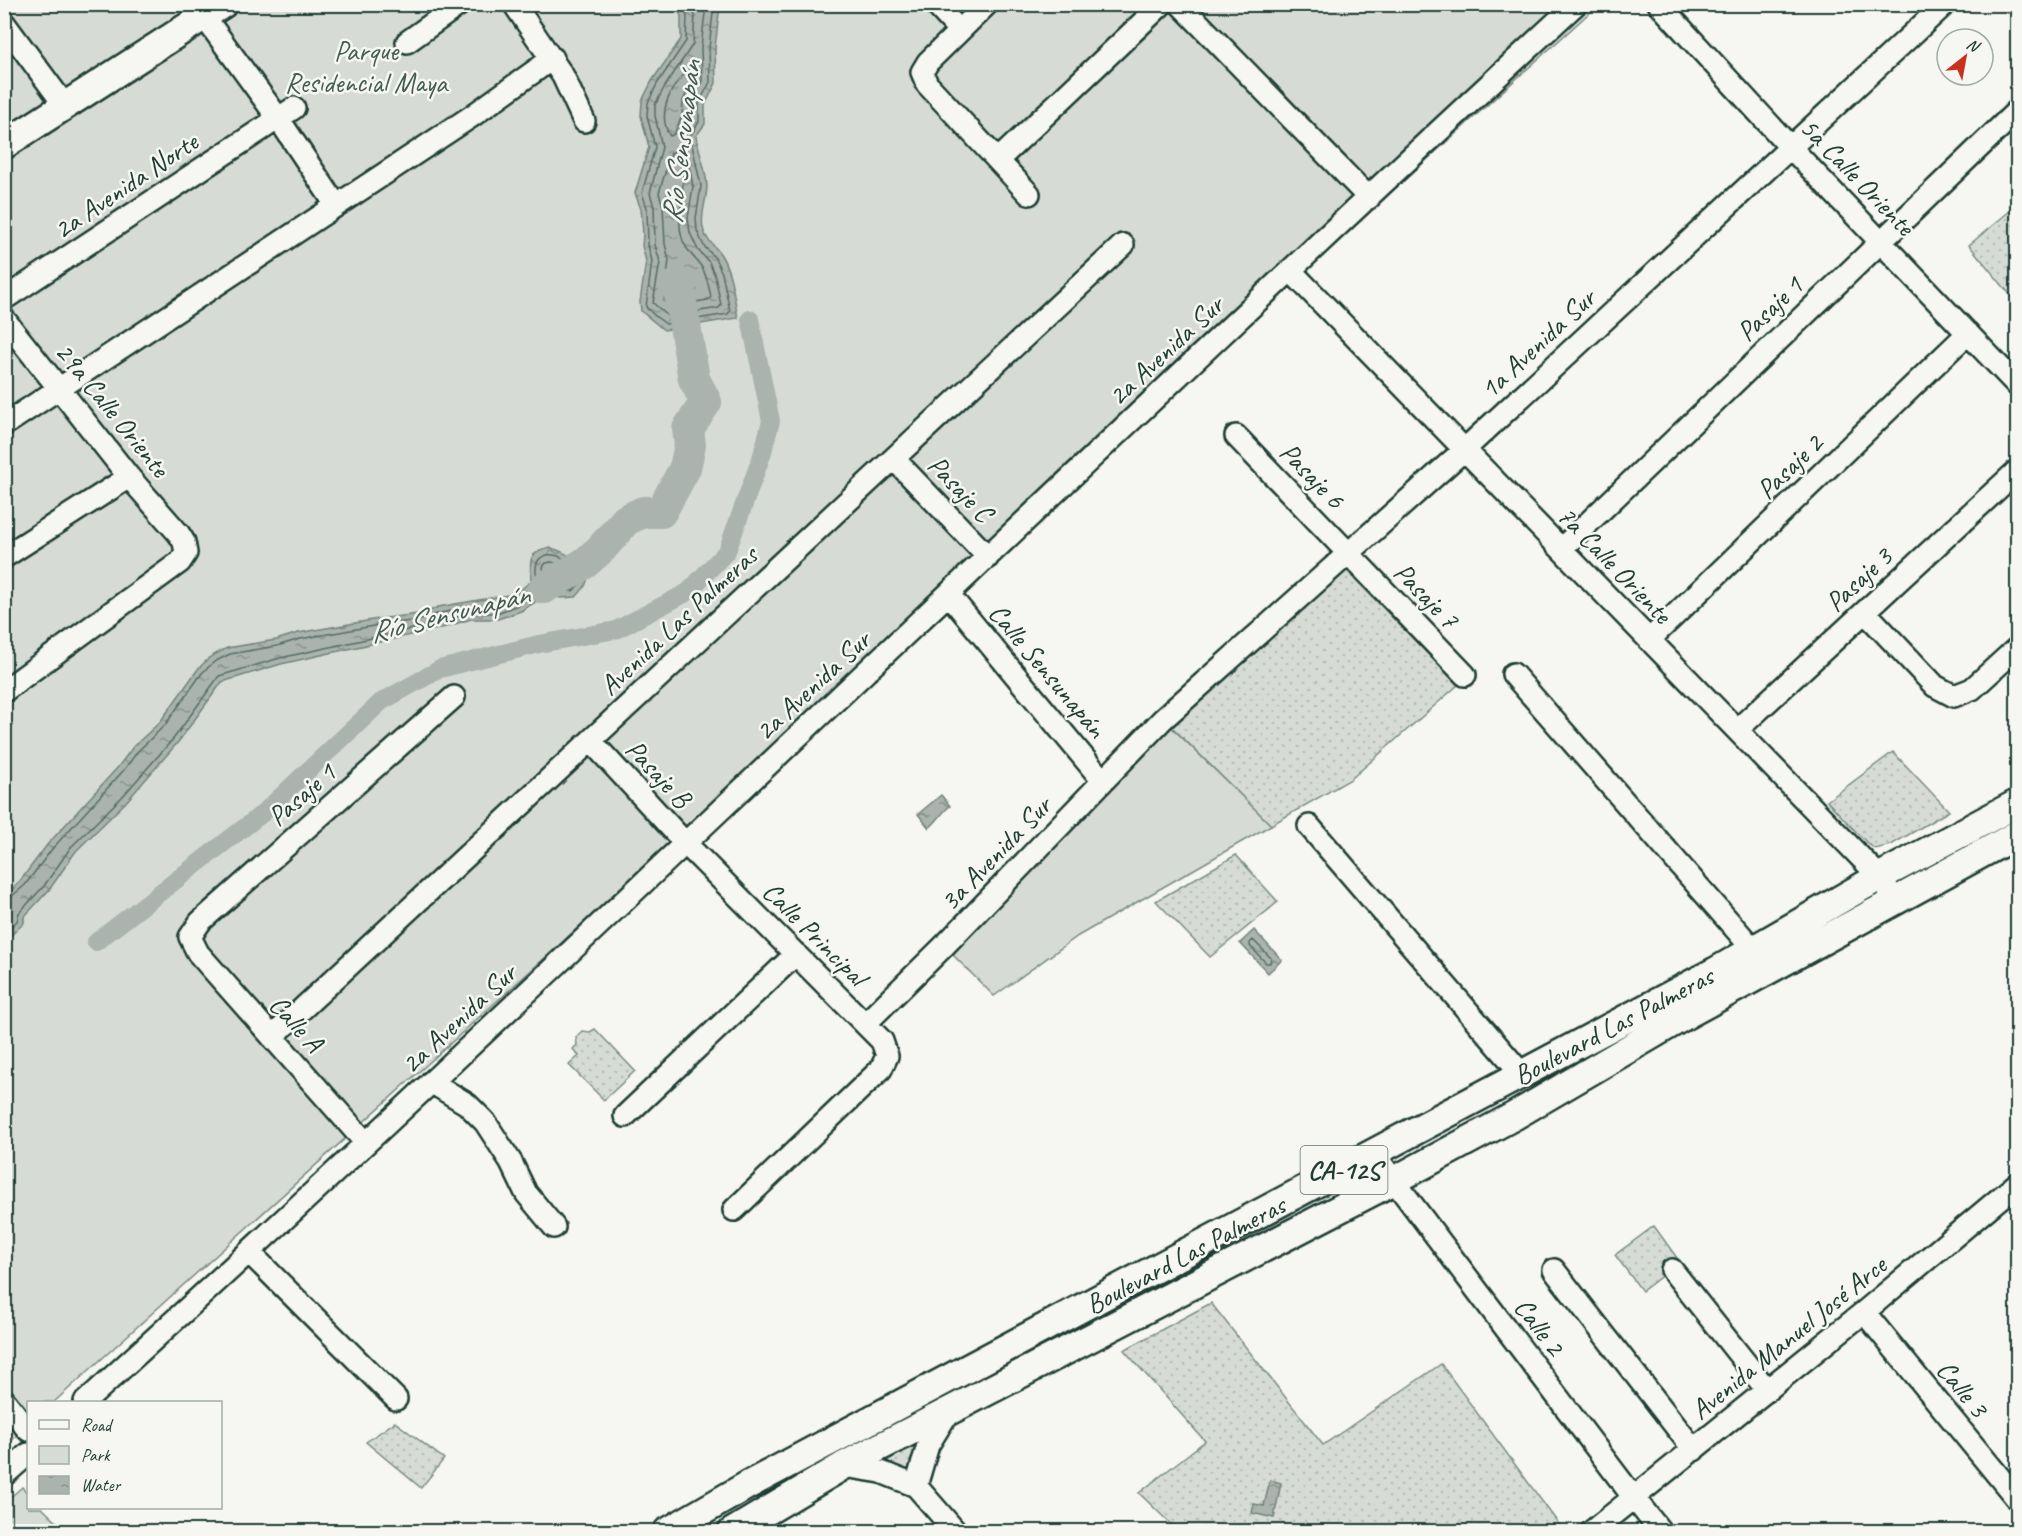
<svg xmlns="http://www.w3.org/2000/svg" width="2022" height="1536" viewBox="0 0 2022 1536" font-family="Caveat,sans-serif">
<defs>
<pattern id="grass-dots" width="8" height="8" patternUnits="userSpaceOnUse" patternTransform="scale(1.5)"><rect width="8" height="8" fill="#d6dbd6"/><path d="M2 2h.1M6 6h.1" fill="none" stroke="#b7bdb8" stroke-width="1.8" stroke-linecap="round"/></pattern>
<pattern id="water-ripples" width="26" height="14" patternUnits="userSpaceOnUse" patternTransform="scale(1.5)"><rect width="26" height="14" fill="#aab3ae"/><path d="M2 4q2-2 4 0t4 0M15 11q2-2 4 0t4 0" fill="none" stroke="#8a938e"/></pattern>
</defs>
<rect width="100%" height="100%" fill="#f6f6f2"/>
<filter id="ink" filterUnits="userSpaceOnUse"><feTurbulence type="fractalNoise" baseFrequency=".0167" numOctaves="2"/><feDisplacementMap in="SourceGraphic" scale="12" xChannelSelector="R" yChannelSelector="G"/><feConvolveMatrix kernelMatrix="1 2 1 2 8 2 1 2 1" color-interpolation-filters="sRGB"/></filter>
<g filter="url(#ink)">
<!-- grass -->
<path fill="url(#grass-dots)" stroke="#7a8c85" stroke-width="1.5" d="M2017 205V204V303L1969 245Z
M1345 569 1458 685 1351 779 1271 825 1169 724Z
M1893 752 1949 811 1891 845 1875 849 1867 843 1827 801Z
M1236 855 1278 902 1210 957 1156 901Z
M595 1029 635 1071 604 1100 569 1065 579 1056 573 1049 577 1045 576 1037 582 1031 590 1032Z
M1654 1226 1680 1262 1642 1291 1615 1255Z
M1211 1303 1323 1445 1441 1364 1564 1531H1178L1139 1493 1205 1441 1124 1350Z
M395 1422 444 1459 421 1488 366 1442Z
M920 1436 912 1474 876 1461Z"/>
<!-- park -->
<path fill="#d6dbd6" stroke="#7a8c85" stroke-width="1.5" d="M5 5H1598L54 1402H28V1425L5 1447Z
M1163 719 1271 825 1078 936 994 996 944 946Z
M22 1487 28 1494V1508H42L66 1531H5V1502Z"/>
<!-- water -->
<path fill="url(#water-ripples)" stroke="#72847d" stroke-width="1.5" d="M676 5H720L715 48 716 83 705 105V124L696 136C699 152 706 169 707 186 707 200 700 214 703 228 705 240 715 245 721 255 732 273 734 297 738 318L664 330 641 311 640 302 646 261 642 246 643 234 641 209 635 193 649 147 641 116 642 101 652 81 681 39V16Z
M550 548C562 550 591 566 587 581 586 587 580 593 576 597L561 598 546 595 521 611 498 619H471L442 628 281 664 222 682 179 741 126 802 76 851 49 890 24 917V923L5 941V895L20 881 47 845 118 767 133 747 160 722 198 669 210 657 227 648 276 640 298 633 378 619 426 613 438 607 508 595 518 592 531 581C531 563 525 553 550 548Z
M941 795 950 806C941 813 938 821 929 828L918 814Z
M1254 930 1282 960 1268 973 1240 943Z
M1270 1480 1281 1483 1274 1518 1252 1513 1254 1504 1264 1506Z"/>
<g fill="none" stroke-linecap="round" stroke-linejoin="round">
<!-- shore -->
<path stroke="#576c65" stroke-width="1.5" d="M683 4 687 16 686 41 657 84 648 103 647 116 655 147 642 193 647 208 648 245 652 261 646 307 655 316 666 324 728 314 730 311 722 273 715 258 704 246 697 231 696 218 701 186 690 136 699 122V103L710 82 709 48 714 4
M691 4 695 16 693 44 664 88 655 105V116L662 147 650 193 654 207 655 245 660 262 653 303 668 316 719 308 721 305 715 276 709 262 698 250 690 233 688 218 693 186 683 136 685 129 691 119 692 101 702 81 701 48 706 4
M690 70 692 72 693 79 683 101 682 116 674 134 670 136C656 114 671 83 690 70Z
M674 151C693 175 675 208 681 234 683 247 693 256 701 266 707 275 709 287 711 297L708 300 670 306 664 301 669 260 665 244 663 206 659 193 671 153Z
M551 562C560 563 569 571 572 579L569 584H555L546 581 543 567 546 563Z
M4 899 10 898 25 885 52 849 123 771 138 751 165 725 202 673 214 662 230 654 277 646 300 639 379 625 427 619 440 613 509 601 522 598 537 584C538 576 533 568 538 561 549 544 583 566 581 580 580 584 575 589 573 591L545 589 518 605 497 613H469L440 623 280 658 219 676 174 738 122 797 71 847 44 886 19 913 17 921 4 933
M1253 940 1271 958 1270 963H1266L1250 946V943Z"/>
<!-- canal -->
<path stroke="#aab3ae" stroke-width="18" d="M96 942 263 813 381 702 440 669 539 644 616 630 688 592 727 551 762 455 771 421 750 319"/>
<!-- river -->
<path stroke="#aab3ae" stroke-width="32" d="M544 588 585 563 602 548 626 520 643 512H661L685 468 690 445 688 429 706 402 694 379 678 284"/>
<!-- minor casing -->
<g stroke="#1f3d34" stroke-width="26">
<path id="minor" d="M195 4 278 118 336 205
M514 4 563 76 584 121
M935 4 959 30
M987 4 928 62 922 72 927 84 1029 194
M1180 4 1369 198
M1659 4 1791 148 2018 386
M4 23 66 107
M407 42 460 4
M998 160 1162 4
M1291 271 1870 867 1887 887
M4 299 294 108
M4 319 129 477 179 534 184 542 186 553 180 562 4 691
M4 425 472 116 553 58
M1236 436 1465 675
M894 459 988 557
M1561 549 2018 110
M4 557 129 477
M949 595 1103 781
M1865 612 1935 686 1954 696 1972 689 2018 647
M1649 640 1968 333
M1513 674 1753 949
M1737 730 2018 470
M591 741 686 844 882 1041 887 1056 881 1069 734 1210
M1309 826 1521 1073
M865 1024 944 946 1163 719 1464 450 1945 4
M272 1037 1123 245
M431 1082 467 1104 485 1122 511 1162 526 1193 554 1227
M625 1116 796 954
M366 1143 198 953 190 937 200 922 454 697
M1374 1154 1634 1498 1661 1532
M249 1252 396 1399
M1554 1270 1694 1450
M1672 1270 1767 1390
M1864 1312 2018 1500
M4 1400 28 1430
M85 1402C589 944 1075 466 1576 4
M843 1466 881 1472 916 1486 956 1532
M4 1475 28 1454
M916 1486 928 1445 949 1411
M1591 1532 1864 1312 2018 1183"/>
</g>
<!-- major casing -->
<g stroke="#1f3d34" stroke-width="32">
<path id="major" d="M4 145 223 4
M667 1532 748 1485 1716 971 1879 877 2018 803
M732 1532 843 1466 1395 1180 1514 1116 1686 1015 2018 834"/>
</g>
<!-- minor -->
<use href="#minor" stroke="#f6f6f2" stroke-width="21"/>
<!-- major -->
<use href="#major" stroke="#f6f6f2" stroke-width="27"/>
</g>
</g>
<g text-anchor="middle" stroke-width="5" stroke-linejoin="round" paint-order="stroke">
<!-- shield labels -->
<rect fill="#f6f6f2" stroke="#60746d" stroke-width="1.5" x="1300.5" y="1146" width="87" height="48" rx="4.5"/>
<g font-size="27" font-weight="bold" fill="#1f3d34">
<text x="1344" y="1179">CA-12S</text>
</g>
<!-- park labels -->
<g font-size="28" fill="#445d54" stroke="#f6f6f2">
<text x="366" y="60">Parque<tspan x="366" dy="32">Residencial Maya</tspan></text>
</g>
<!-- street labels -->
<g font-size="28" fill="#1f3d34" stroke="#f6f6f2">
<text transform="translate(1858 176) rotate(46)" y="10">5a Calle Oriente</text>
<text transform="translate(125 185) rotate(-34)" y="10">2a Avenida Norte</text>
<text transform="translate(1769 308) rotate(-44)" y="10">Pasaje 1</text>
<text transform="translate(1537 343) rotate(-43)" y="10">1a Avenida Sur</text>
<text transform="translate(1165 350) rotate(-43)" y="10">2a Avenida Sur</text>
<text transform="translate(113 409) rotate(51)" y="10">29a Calle Oriente</text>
<text transform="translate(1789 466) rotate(-44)" y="10">Pasaje 2</text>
<text transform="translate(1313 475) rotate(46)" y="10">Pasaje 6</text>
<text transform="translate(961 488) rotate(46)" y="10">Pasaje C</text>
<text transform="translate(1615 564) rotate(46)" y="10">7a Calle Oriente</text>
<text transform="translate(1858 579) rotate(-43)" y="10">Pasaje 3</text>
<text transform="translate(1427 595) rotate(46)" y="10">Pasaje 7</text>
<text transform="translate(678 620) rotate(-43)" y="10">Avenida Las Palmeras</text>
<text transform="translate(1048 670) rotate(50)" y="10">Calle Sensunapán</text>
<text transform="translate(812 685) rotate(-43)" y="10">2a Avenida Sur</text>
<text transform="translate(659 773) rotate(47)" y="10">Pasaje B</text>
<text transform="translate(301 794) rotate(-41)" y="10">Pasaje 1</text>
<text transform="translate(995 853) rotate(-46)" y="10">3a Avenida Sur</text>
<text transform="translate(815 933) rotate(45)" y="10">Calle Principal</text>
<text transform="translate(458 1018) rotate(-43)" y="10">2a Avenida Sur</text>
<text transform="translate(297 1023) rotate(48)" y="10">Calle A</text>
<text transform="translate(1613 1025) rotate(-28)" y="10">Boulevard Las Palmeras</text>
<text transform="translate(1185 1254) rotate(-28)" y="10">Boulevard Las Palmeras</text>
<text transform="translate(1540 1326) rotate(53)" y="10">Calle 2</text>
<text transform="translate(1788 1337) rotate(-39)" y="10">Avenida Manuel José Arce</text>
<text transform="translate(1963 1388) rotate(51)" y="10">Calle 3</text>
</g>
<!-- water labels -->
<g font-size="30" font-style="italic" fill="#425a52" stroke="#f6f6f2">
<text transform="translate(681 142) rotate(-83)" y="10">Río Sensunapán</text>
<text transform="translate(449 613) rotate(-14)" y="10">Río Sensunapán</text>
</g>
</g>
<!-- margin -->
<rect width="2022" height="1536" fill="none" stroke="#f6f6f2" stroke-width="24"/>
<rect x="12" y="12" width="1998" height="1512" fill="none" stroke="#1f3d34" stroke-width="2" filter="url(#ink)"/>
<!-- legend -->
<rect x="27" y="1401" width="195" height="108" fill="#f6f6f2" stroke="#a0aca6" stroke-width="1.5"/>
<rect x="39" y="1420" width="30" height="9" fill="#f6f6f2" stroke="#a0aca6" stroke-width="1.5"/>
<text x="81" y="1431" font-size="18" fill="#1f3d34">Road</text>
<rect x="39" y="1446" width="30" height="18" fill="#d6dbd6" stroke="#a0aca6" stroke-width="1.5"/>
<text x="81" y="1461" font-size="18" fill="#1f3d34">Park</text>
<rect x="39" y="1476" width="30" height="18" fill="url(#water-ripples)" stroke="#a0aca6" stroke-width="1.5"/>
<text x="81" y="1491" font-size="18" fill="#1f3d34">Water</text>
<!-- north arrow -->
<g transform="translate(1965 57) rotate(31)"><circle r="28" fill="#f6f6f2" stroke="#a0aca6" stroke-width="1.5"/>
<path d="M0-4.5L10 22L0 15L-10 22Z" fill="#c8321e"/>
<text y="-9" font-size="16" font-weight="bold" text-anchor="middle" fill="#1f3d34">N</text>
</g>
</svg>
